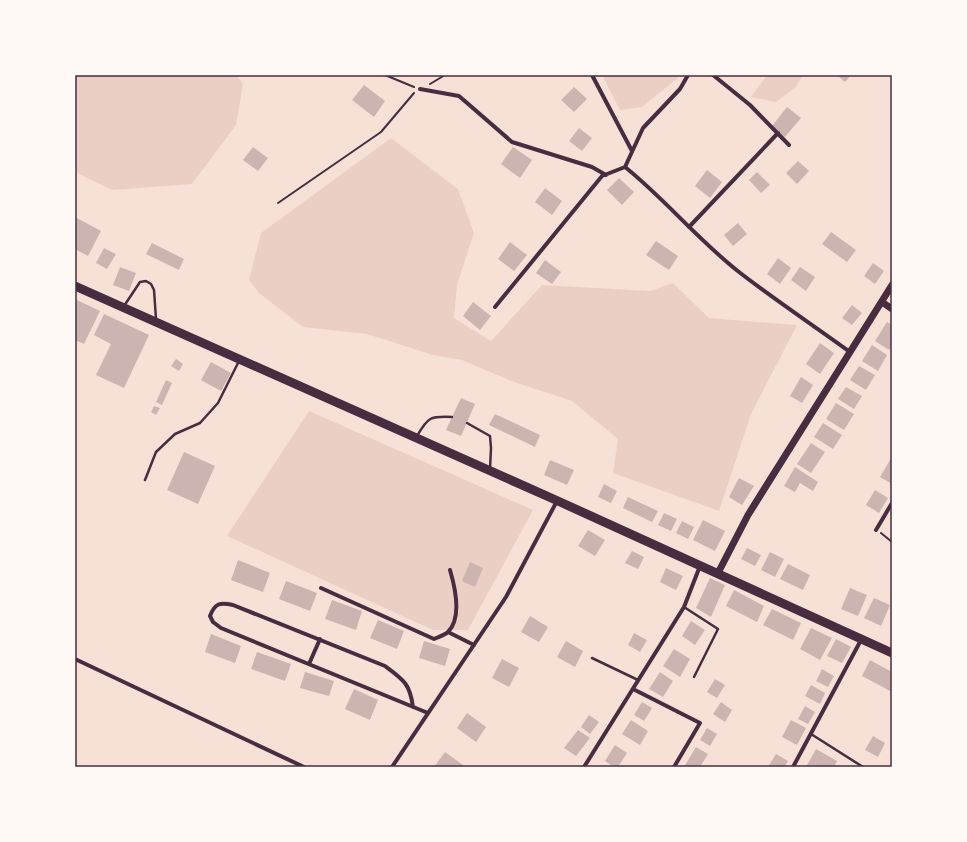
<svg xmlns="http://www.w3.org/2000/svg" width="967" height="842" viewBox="0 0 967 842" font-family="'DejaVu Sans',sans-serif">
<rect width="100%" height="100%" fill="#f7e1d7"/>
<!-- green -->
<path fill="#ebcfc5" d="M75 75H236L243 84 236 125 192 184 112 190 75 172Z
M602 75H678V78L642 107 620 110Z
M767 75H803L796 87 776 102 751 97Z
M391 138 458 189 474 233 457 285 454 318 491 341 542 285 650 291 673 283 709 318 797 325 751 414 719 511 613 473 618 439 572 401 511 381 462 360 433 355 367 334 303 327 259 293 249 280 261 233Z
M309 411 533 510 468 630H433L227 536Z"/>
<!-- building -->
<path fill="#ccb4b1" d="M837 75H851L845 82Z
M364 85 385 101 374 117 352 100Z
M574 87 587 99 574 112 561 100Z
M787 107 801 118 785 137 772 126Z
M579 128 592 138 582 151 569 141Z
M253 147 268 158 258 171 243 160Z
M513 147 532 160 520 178 501 164Z
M798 161 809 171 797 184 786 173Z
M707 170 722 182 710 198 695 186Z
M757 172 770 185 761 193 749 180Z
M619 178 634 192 622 205 607 190Z
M545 188 562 201 552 215 535 202Z
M75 217 101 231 88 256 75 249Z
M738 223 747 234 733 246 724 235Z
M831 232 856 250 847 262 822 244Z
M656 241 678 256 669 270 646 255Z
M510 242 527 255 514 271 498 259Z
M152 243 184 259 179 270 146 254Z
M104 248 116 254 107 269 96 263Z
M778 258 791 268 780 284 767 274Z
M545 260 561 272 552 284 536 273Z
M873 263 884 271 875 284 864 276Z
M120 267 136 273 129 291 113 285Z
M800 267 815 277 806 291 791 280Z
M75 299 100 311 84 344 75 340Z
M473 302 491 316 480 330 463 316Z
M852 305 862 313 852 325 842 318Z
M104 314 149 335 124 388 96 375 111 344 94 335Z
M887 322 892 325V346L889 350 875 341Z
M820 343 834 353 820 374 806 364Z
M872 345 887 355 878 371 862 361Z
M176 359 183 364 179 371 171 366Z
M211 362 231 373 221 391 201 380Z
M859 366 875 375 866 390 850 380Z
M801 377 813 385 802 403 790 396Z
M166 380 172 383 162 405 156 402Z
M846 387 862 396 854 409 838 399Z
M461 398 475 404 461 436 446 430Z
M836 403 854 414 844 430 826 419Z
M154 406 160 408 156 415 151 412Z
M495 414 540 435 535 447 489 425Z
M823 423 842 435 833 449 814 437Z
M811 443 825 452 811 473 797 464Z
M184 452 215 466 198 504 167 490Z
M550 460 574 470 567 485 544 475Z
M890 460 892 461V484L880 477Z
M795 467 818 482 813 491 800 483 795 492 784 486Z
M739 478 754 486 742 505 729 497Z
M604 484 617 491 611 503 598 497Z
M875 490 888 498 879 513 866 505Z
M628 497 658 511 652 522 623 508Z
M664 513 677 519 671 531 658 525Z
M703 520 725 531 715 551 693 540Z
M682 521 694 527 688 539 676 533Z
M588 530 605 540 595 556 578 546Z
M747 548 761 555 755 566 741 559Z
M632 551 644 557 638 569 625 563Z
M770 552 784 559 775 577 761 570Z
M238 560 270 573 263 592 231 580Z
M470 562 483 568 475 587 462 581Z
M788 564 810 575 803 590 780 579Z
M666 568 683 576 676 590 660 582Z
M710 578 725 585 711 617 696 608Z
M286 581 317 593 310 611 279 599Z
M850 588 867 595 858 616 841 609Z
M734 590 764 606 757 622 726 606Z
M874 598 890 605 881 626 864 618Z
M332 600 362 611 356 630 325 619Z
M772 609 801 623 793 640 763 625Z
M530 616 548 627 539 642 521 632Z
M378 620 404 631 397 649 370 638Z
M691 621 705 630 695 645 682 636Z
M811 628 832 638 820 660 800 649Z
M634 633 647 640 640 652 628 645Z
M211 634 241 646 235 663 205 652Z
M836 639 851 647 842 663 827 656Z
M424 641 450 649 445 666 419 658Z
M566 641 583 651 575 667 557 657Z
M674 649 690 659 680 677 663 666Z
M257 652 291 664 285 681 251 669Z
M502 659 519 668 509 687 492 678Z
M870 660 892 672V692L862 676Z
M822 669 834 676 828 687 816 681Z
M305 672 334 681 329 696 300 688Z
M660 672 673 681 663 697 649 689Z
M715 679 725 685 717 698 707 692Z
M811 685 825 693 820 704 805 696Z
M354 689 378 700 370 720 345 709Z
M642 702 652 708 644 721 634 715Z
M721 702 732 710 725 722 713 714Z
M805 706 815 712 808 724 798 719Z
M467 713 486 727 476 742 457 728Z
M589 715 599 722 590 734 581 727Z
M631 720 648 731 640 745 622 734Z
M791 720 806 728 797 745 782 737Z
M707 728 717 734 710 746 700 740Z
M578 730 590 738 576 756 564 748Z
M873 736 885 743 878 757 865 750Z
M615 745 627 753 618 767H614L605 761Z
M696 747 708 754 700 767H684Z
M816 749 837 761 834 767H806Z
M445 752 463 765 462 767H434Z
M776 754 788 761 784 767H768Z"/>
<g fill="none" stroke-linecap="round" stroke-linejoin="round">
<!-- path -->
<path stroke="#4a2c40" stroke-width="2" d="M385 75 414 87
M430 84 445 75
M278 203 381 132 414 93
M881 533 892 542"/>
<!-- service -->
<path stroke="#4a2c40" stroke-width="2.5" d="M124 306 140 282 146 281 151 284 154 290 156 319
M467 423 490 436 491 448 490 469
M417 436C428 417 430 416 452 417
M145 480 156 452 175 434 200 423 218 403 239 361
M684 607 718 629 694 677
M592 658 638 680
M811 734 863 767"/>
<!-- minor -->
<path stroke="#4a2c40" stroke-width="4" d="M592 75 632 151
M688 75 680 89 643 128 625 167C665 199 698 240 739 272 775 300 813 325 850 352
M713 75 750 105 789 145
M420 89 459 96 512 142 592 167 606 175
M689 227 778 133
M495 307 602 176 625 167
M876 530 892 503
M321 588 434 639C438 637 445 635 448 632 462 618 455 587 450 570
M448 632 474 645
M75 659 304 767
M309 664 320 639
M633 689 700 723 674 767
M413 707C410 684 404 680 385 666L233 605C220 602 215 603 210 616L213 622 221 628 428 713
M392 767 506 597 557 501
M584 767 684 607 700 566
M793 767 861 640"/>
<!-- tertiary -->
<path stroke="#4a2c40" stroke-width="7" d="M882 302 892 309
M718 573 748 515 892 285"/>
<!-- trunk -->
<path stroke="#4a2c40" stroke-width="9" d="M75 286 558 501 892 653"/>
</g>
<!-- border -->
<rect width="967" height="842" fill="none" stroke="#fffaf5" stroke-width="152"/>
<rect x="76" y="76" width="815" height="690" fill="none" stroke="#4a2c40" stroke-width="1.5"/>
</svg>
